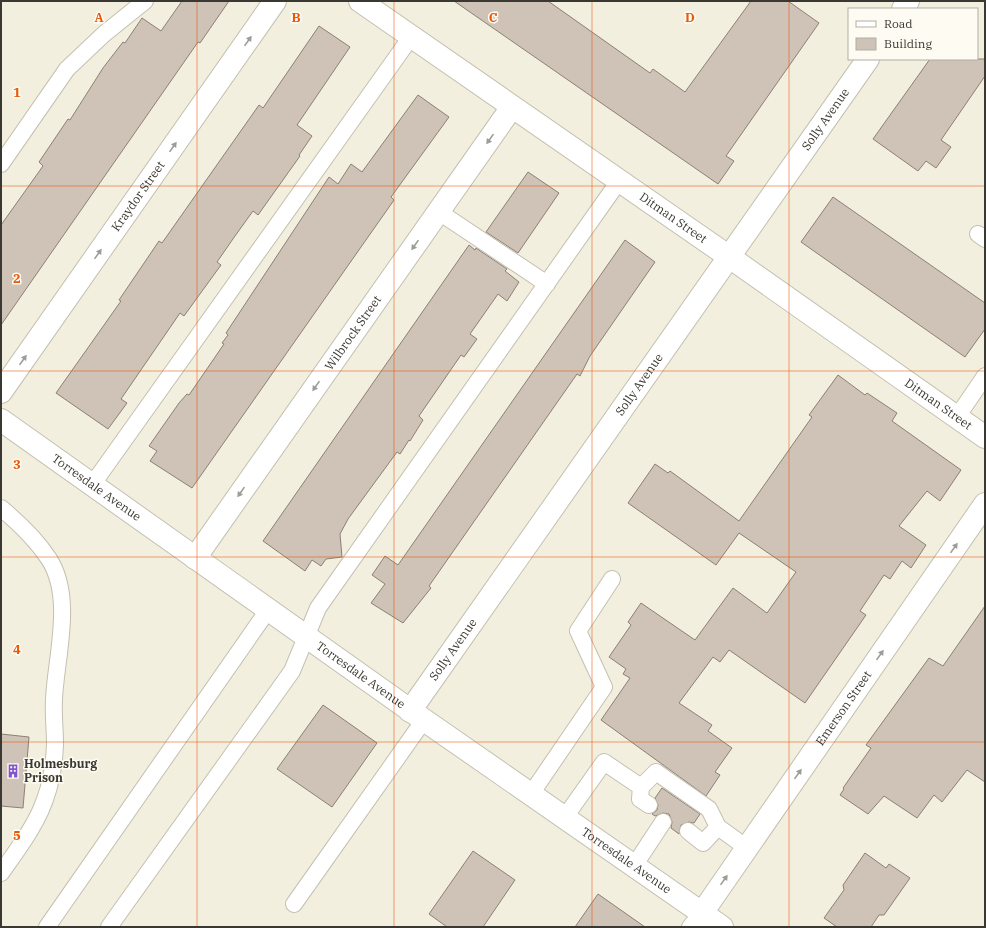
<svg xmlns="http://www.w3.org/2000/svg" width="986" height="928" viewBox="0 0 986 928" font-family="'IBM Plex Serif',serif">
<rect width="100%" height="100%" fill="#f3efdf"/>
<!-- building -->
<path fill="#cfc2b6" stroke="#8c8075" d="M182 1H229L200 43 198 42 1 325V225L43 166 39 162 68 119 70 120 103 68 123 42 125 43 142 18 161 31Z
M454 1H548L650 73 653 69 685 92 751 1H788L819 23 726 156 734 161 718 184Z
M319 26 350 47 297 125 312 136 299 155 300 156 258 215 253 211 235 236 217 262 221 265 184 316 180 313 156 348 121 399 127 403 108 429 56 393 121 301 119 300 159 241 162 243 259 105 263 108Z
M930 59H985V76L941 140 951 147 936 168 926 161 918 171 873 139Z
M418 95 449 117 391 197 394 200 192 488 150 461 157 451 149 446 179 403 187 394 189 395 224 344 222 343 228 335 226 333 329 177 338 184 351 164 362 172Z
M528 172 559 193 518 253 486 232Z
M833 197 985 303V329L965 357 801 242Z
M625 240 655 262 590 356 580 376 577 374 429 586 431 588 403 623 371 603 385 584 372 575 385 556 398 565Z
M469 245 475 250 476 248 507 269 505 271 519 282 507 301 498 294 470 334 477 339 464 357 461 355 419 416 423 420 410 441 409 440 400 454 397 452 348 519 340 534 342 557 326 559 321 566 312 560 305 571 263 541Z
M838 375 865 395 867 393 897 413 892 421 961 470 940 501 927 491 899 526 926 545 911 568 902 561 890 579 884 575 860 611 866 615 805 703 729 650 720 662 713 657 679 703 712 725 708 731 732 748 715 772 720 775 706 796 601 720 630 678 623 674 626 669 609 657 631 625 628 622 641 603 695 640 733 588 767 613 796 572 739 533 716 565 628 503 655 464 668 473 670 471 739 521 812 417 809 415Z
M985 606V782L967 770 942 802 934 795 917 818 884 796 868 814 840 795 844 789 843 788 871 748 866 745 929 658 943 666Z
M323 705 377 743 332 807 277 769Z
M1 734 29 737 23 808 1 806Z
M662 788 700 814 694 823 689 822 681 825 679 834 671 828 672 822 669 814 663 813 655 816 652 814 657 810 658 805 655 798Z
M473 851 515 880 483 927H447L429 914Z
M865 853 886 868 889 864 910 878 884 915H879L871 927H837L824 918 844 890 843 885Z
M598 894 645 927H575Z"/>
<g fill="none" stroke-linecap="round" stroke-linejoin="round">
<!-- service casing -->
<g stroke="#c4c0b0" stroke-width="18">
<path id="service" d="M1 164 67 69 104 34 145 1
M439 212 547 284
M978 234 985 239
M957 417 985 376
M92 485 411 37
M1 508C19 523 36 539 49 559 74 598 56 656 54 699 53 714 55 729 55 744 53 802 33 828 1 873
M641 787 640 799 649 805
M531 794 604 687 578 631 612 579
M565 817 604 762 641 787 656 772 709 809 718 827 747 848
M688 831 703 843 718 827
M634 866 663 822
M294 904 424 720
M47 927 268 610
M109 927 292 671 318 608 619 181
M690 927 702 913"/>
</g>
<!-- minor casing -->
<g stroke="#c4c0b0" stroke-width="24">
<g id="minor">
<path id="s1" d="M360 1 728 256 985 437"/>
<path d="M903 9 908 1"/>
<path id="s2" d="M1 392 275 1"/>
<path id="s3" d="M195 558 512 107"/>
<path id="s4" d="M410 711 868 59"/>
<path id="s5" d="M702 913 985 504"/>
</g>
</g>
<!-- tertiary casing -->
<g stroke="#c4c0b0" stroke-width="24">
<g id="tertiary">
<path id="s6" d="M1 420 424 720 722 927"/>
</g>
</g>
<!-- service -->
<use href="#service" stroke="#fff" stroke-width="16"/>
<!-- minor -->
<use href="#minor" stroke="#fff" stroke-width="22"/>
<!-- tertiary -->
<use href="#tertiary" stroke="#fff" stroke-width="22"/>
</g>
<!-- one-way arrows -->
<defs><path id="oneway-solid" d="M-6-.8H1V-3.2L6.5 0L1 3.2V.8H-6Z"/></defs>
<g fill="#9c9c98">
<use href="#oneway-solid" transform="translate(248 41) rotate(-55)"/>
<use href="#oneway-solid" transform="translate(490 139) rotate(125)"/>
<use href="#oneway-solid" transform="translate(173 147) rotate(-55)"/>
<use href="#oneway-solid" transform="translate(415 245) rotate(125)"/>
<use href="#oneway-solid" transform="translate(98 254) rotate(-55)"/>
<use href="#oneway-solid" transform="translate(23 360) rotate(-55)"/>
<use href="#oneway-solid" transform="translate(316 386) rotate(125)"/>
<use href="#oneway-solid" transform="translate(241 492) rotate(125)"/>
<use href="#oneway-solid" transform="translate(954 548) rotate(-55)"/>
<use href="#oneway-solid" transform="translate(880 655) rotate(-55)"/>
<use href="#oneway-solid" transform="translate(798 774) rotate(-55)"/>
<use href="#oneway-solid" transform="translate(724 880) rotate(-55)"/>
</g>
<!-- grid -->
<path fill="none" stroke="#e8590c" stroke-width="1" stroke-opacity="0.55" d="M197 1V927M394 1V927M592 1V927M789 1V927M1 186H985M1 371H985M1 557H985M1 742H985"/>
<!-- icons -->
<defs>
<g id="building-bare" transform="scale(1.08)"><path d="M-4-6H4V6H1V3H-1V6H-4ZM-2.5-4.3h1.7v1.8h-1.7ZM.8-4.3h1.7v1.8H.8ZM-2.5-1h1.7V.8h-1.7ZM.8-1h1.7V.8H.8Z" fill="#8255ce" stroke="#fefcf2" stroke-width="2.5" paint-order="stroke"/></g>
</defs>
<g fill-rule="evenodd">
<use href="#building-bare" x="13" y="771"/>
</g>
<g text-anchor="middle" stroke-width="3" stroke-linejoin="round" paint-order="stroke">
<!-- street labels -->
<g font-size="12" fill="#3a3832" stroke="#fefcf2">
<text dy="4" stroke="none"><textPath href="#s4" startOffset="723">Solly Avenue</textPath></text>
<text dy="4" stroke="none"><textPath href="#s2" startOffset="239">Kraydor Street</textPath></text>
<text dy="4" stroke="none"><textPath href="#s1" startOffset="381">Ditman Street</textPath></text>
<text dy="4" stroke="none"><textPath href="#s3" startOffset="275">Wilbrock Street</textPath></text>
<text dy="4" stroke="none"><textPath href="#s4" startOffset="399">Solly Avenue</textPath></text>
<text dy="4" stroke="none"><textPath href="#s1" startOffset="705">Ditman Street</textPath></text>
<text dy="4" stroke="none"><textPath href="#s6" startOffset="117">Torresdale Avenue</textPath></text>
<text dy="4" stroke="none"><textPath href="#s4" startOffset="75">Solly Avenue</textPath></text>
<text dy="4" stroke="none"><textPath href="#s6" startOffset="441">Torresdale Avenue</textPath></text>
<text dy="4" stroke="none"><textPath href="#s5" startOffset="249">Emerson Street</textPath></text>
<text dy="4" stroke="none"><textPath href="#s6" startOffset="765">Torresdale Avenue</textPath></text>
</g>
<!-- poi labels -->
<g font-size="12" font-weight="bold" fill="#3a3832" stroke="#fefcf2" text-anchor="start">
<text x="24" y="768">Holmesburg<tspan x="24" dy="14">Prison</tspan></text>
</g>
</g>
<g font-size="13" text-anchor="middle" font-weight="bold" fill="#e8590c" stroke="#fefcf2" stroke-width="3" stroke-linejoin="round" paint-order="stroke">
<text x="99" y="22">A</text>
<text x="296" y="22">B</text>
<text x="493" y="22">C</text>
<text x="690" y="22">D</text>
<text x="17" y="97">1</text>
<text x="17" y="283">2</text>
<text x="17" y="469">3</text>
<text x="17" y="654">4</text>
<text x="17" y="840">5</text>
</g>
<!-- border -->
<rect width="986" height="928" fill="none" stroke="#3a3832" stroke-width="4"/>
<!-- legend -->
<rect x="848" y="8" width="130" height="52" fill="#fefcf2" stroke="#b0aea5"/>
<rect x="856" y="21" width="20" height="6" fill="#ffffff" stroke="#b0aea5"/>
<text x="884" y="28" font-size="12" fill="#3a3832">Road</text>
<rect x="856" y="38" width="20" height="12" fill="#cfc2b6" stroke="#b0aea5"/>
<text x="884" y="48" font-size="12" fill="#3a3832">Building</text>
</svg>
